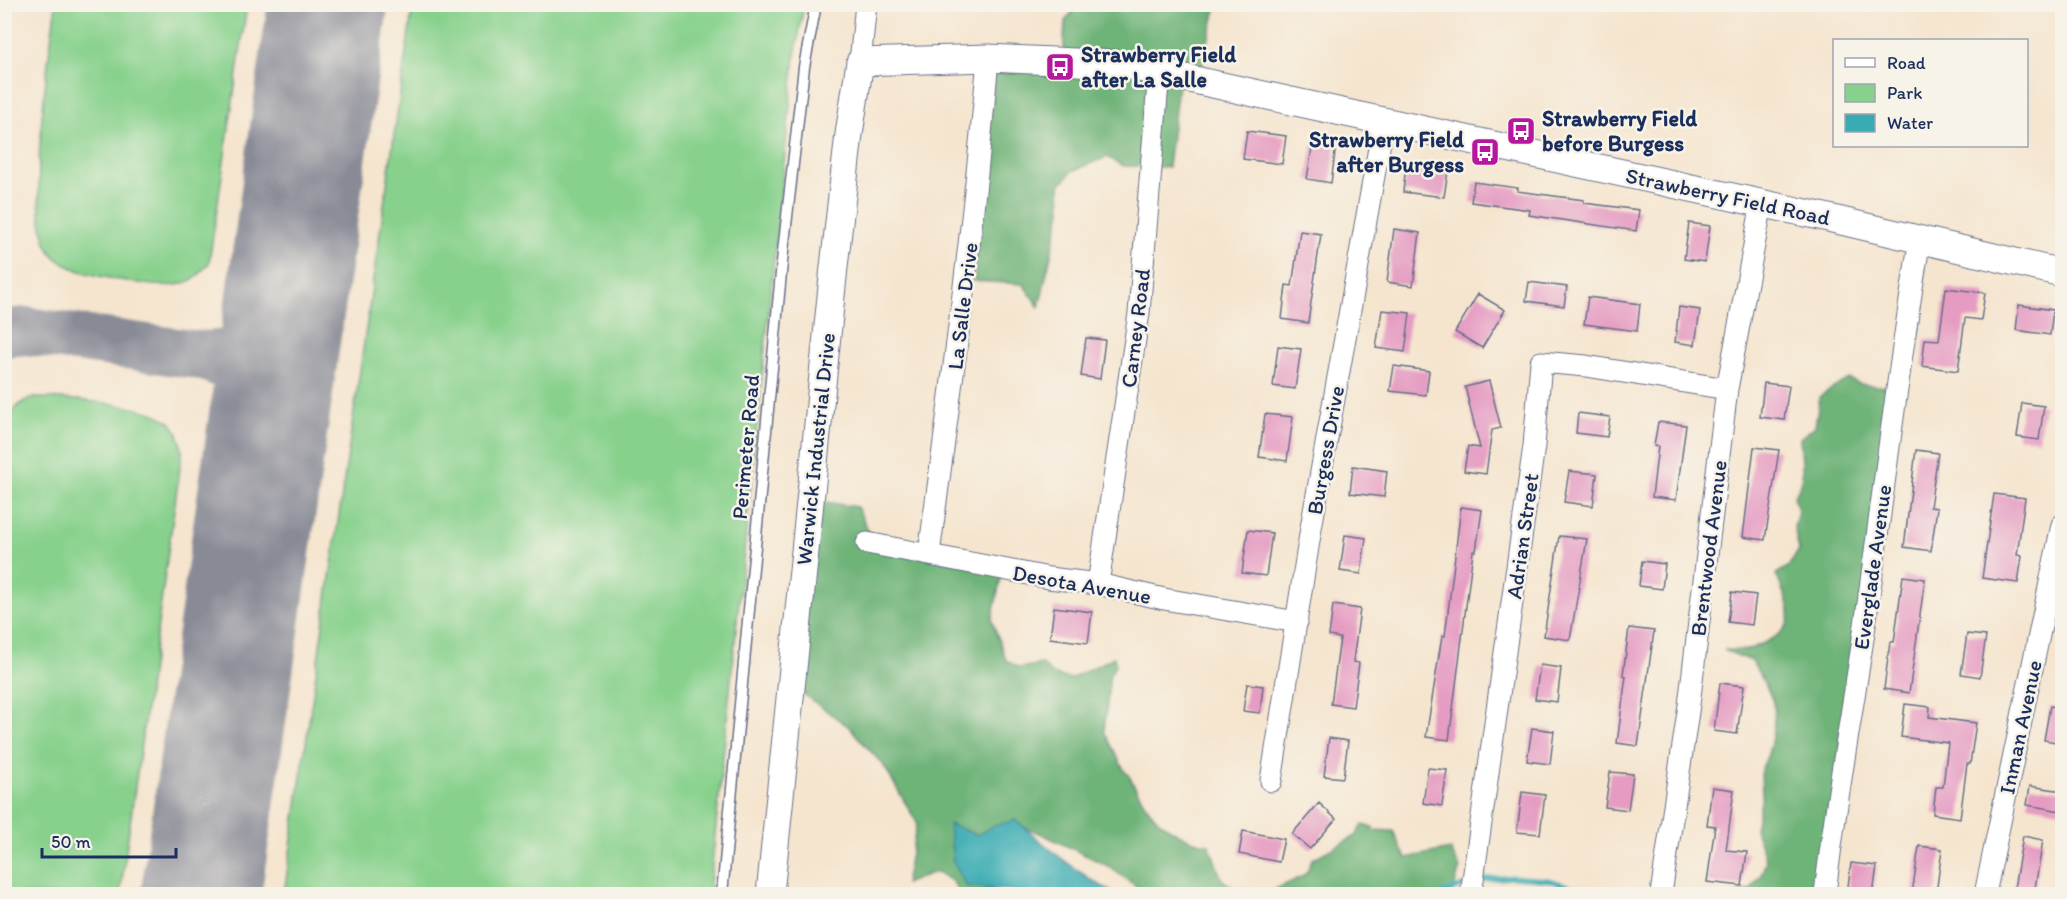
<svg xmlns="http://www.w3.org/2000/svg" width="2067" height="899" viewBox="0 0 2067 899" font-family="Itim,sans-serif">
<rect width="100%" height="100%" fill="#f7f3e8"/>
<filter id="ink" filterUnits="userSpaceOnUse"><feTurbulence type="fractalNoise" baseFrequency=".0167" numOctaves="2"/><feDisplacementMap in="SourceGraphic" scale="12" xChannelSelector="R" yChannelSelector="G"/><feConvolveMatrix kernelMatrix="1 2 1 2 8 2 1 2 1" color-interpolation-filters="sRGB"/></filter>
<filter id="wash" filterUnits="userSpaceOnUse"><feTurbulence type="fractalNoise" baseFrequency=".008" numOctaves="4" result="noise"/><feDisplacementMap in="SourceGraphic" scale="24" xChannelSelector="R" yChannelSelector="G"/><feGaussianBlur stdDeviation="1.35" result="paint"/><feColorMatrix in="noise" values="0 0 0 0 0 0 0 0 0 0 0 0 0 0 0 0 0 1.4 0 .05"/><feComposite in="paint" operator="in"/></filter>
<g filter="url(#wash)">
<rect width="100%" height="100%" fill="#f5e5cf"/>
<!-- green -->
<path fill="#88d18d" stroke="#528076" stroke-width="1.5" d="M56 5H247L209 263C204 268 199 276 193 279 175 291 145 284 126 281 103 277 65 272 51 252 24 215 49 53 56 5Z
M413 5H804L795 55 709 894H284Z
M31 398C63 398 141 403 167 420 178 427 181 441 182 453L120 894H5V432C10 415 13 405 31 398Z"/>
<!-- forest -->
<path fill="#6eb378" stroke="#44716b" stroke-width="1.5" d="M1078 5H1217L1200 74 1179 78 1168 167 1124 166 1107 157 1072 171 1060 185 1061 211 1039 307 1023 284 974 281 996 61 1063 62 1065 21Z
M1848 379 1860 384 1895 388 1824 894H1737L1751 889 1762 873 1766 861 1755 829 1762 797 1761 769C1771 754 1778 717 1772 699 1767 686 1758 673 1752 661L1724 650C1746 651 1748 651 1768 641 1803 624 1787 603 1776 574L1788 567 1799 550 1794 528 1798 511 1794 496C1807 479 1801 459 1800 438L1815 426 1820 396Z
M812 500 857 507 876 546 1002 572 992 620 1006 660 1019 668 1042 664 1052 674 1070 679 1114 657 1116 665 1110 674 1104 731 1125 772 1128 774C1135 787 1142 801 1151 812 1161 826 1192 844 1209 844L1222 880 1236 889 1268 893 1303 876 1308 870 1312 859 1356 836 1363 825 1373 827 1372 830 1393 831 1406 858 1450 849 1460 868 1452 894H1147L1108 866 1040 833 1012 823 985 887 999 894H960L953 882 938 872 929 874 905 884 917 823 884 766 849 727 793 687Z"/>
<!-- water -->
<path fill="#39abb2" stroke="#2a6d88" stroke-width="1.5" d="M1016 820C1047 847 1079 875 1116 894H1024L1014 891 966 886 953 861 949 824 977 835 994 826Z"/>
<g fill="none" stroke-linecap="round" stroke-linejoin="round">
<!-- stream -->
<path stroke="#39abb2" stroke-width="5" d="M1479 880 1513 877 1548 880 1597 894
M1441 894 1468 884"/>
<!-- taxiway -->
<path stroke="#888a96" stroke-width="48" d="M4 333 26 331 198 355C246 368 261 396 264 444
M198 355C207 354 217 355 226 353 263 348 277 311 288 281"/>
<!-- runway -->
<path stroke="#888a96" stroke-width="120" d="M201 894 328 4"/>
</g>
<g id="blocks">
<!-- building -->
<path fill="#e59bc2" d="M1247 131 1286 136 1282 164 1243 159Z
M1313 142 1336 145 1331 183 1307 179Z
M1406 165 1448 171 1444 197 1403 192Z
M1474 182 1518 188 1517 191 1584 200V203L1639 210 1636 231 1529 215 1530 210 1471 202Z
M1689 223 1710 226 1705 262 1684 259Z
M1394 229 1420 233 1413 286 1387 282Z
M1300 231 1321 234 1308 323 1282 319 1286 285 1292 286Z
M1529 282 1567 287 1564 306 1526 301Z
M1946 288 1985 293 1981 320 1965 318 1958 371 1922 366 1925 339 1939 340Z
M1478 294 1505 310 1482 348 1455 332Z
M1588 297 1640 304 1637 331 1584 324Z
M2019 305 2053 310 2050 335 2016 330Z
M1679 307 1700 310 1695 345 1675 342Z
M1382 310 1410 313 1405 352 1376 348Z
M1086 338 1105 340 1100 379 1081 376Z
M1278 346 1301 349 1295 389 1273 386Z
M1394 366 1429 371 1426 395 1390 391Z
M1489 381 1501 428 1492 430 1486 474 1464 471 1468 446 1480 448 1465 387Z
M1764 383 1789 386 1784 420 1760 417Z
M2022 403 2044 406 2039 440 2017 437Z
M1578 413 1610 417 1607 437 1576 433Z
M1265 414 1293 417 1287 461 1259 457Z
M1658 422 1686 425 1676 500 1652 497 1658 446H1654Z
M1754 447 1779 450 1765 540 1743 537Z
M1916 450 1938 453 1930 507 1937 508 1931 551 1904 547Z
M1353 466 1387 471 1384 497 1350 493Z
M1569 471 1597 474 1593 506 1564 502Z
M1994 494 2025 498 2017 555 2022 556 2018 583 1982 578Z
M1461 507 1482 510 1476 551H1473L1449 740 1426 737 1442 636H1445Z
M1248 530 1272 533 1266 576 1242 573Z
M1345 535 1366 538 1361 574 1340 571Z
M1559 536 1587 539 1570 640 1544 636Z
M1642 561 1665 564 1662 589 1639 586Z
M1903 576 1925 579 1909 693 1884 689 1890 642H1894Z
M1732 592 1756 595 1752 625 1728 622Z
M1333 605 1360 609 1353 662 1359 663 1353 707 1331 704 1340 638 1329 636Z
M1054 607 1092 612 1088 643 1050 638Z
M1629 628 1654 631 1638 746 1617 743 1626 676 1623 675Z
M1967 634 1986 636 1980 677 1961 674Z
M1540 665 1561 668 1557 702 1535 699Z
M1720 683 1744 686 1737 734 1714 731Z
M1247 684 1263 686 1260 713 1243 711Z
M1905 704 1930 707 1929 717 1976 723 1970 764H1967L1960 818 1933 814 1936 787H1943L1948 743 1901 737Z
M2050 706 2062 708V743L2044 740Z
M1532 728 1554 731 1550 764 1527 761Z
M1329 738 1348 741 1343 778 1324 776Z
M1428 768 1447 770 1442 806 1423 803Z
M1610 772 1633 774 1628 810 1605 807Z
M2030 786 2062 791 2061 811 2027 805Z
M1712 787 1734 790 1726 850 1747 852 1742 886 1707 882 1715 826 1707 825Z
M1522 792 1545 795 1540 834 1517 832Z
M1319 803 1336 819 1310 849 1292 834Z
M1243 831 1284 839 1279 862 1239 854Z
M2023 836 2043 840 2034 894H2013Z
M1919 846 1942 849 1936 894H1912Z
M1851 863 1877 866 1873 894H1847Z"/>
</g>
</g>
<g filter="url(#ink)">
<use href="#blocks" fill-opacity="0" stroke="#676f86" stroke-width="1.5"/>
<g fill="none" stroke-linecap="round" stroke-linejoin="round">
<!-- service casing -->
<g stroke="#676f86" stroke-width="13">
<path id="service" d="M722 894 783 252 804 67 816 4"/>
</g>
<!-- minor casing -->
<g stroke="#676f86" stroke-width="23">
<path id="minor" d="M860 62 866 4
M867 543 1049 578 1098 584 1164 599 1297 622
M929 554C951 389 974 224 988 58
M1098 584 1139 313 1159 72
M1271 781 1311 528 1384 120
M1471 894 1534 446 1541 362 1586 366 1727 389
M1661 894 1689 705 1727 389 1762 203
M1825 894C1835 804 1852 715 1865 625 1883 496 1898 367 1920 239
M1985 894 2062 525"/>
</g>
<!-- tertiary casing -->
<g stroke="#676f86" stroke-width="29">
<path id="tertiary" d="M770 894 834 267 849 134 860 62 988 58 1121 64 1820 216 2062 273"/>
</g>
<!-- service -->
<use href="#service" stroke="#fff" stroke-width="10"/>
<!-- minor -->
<use href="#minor" stroke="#fff" stroke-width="21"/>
<!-- tertiary -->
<use href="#tertiary" stroke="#fff" stroke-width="27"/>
</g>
</g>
<!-- icons -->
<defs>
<g id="bus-square" transform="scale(1.5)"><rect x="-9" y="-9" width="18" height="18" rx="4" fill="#b5179e" stroke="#f7f3e8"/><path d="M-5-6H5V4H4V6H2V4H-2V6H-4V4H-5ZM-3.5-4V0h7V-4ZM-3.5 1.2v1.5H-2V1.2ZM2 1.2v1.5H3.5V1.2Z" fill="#fff"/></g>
</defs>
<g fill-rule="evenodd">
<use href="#bus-square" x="1060" y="67"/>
<use href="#bus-square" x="1521" y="131"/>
<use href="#bus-square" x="1485" y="152"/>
</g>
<g text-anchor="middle" stroke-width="5" stroke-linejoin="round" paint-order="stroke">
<!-- poi labels -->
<g font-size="22" font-weight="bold" fill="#1b2f5e" stroke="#f7f3e8" text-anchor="start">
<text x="1081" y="62">Strawberry Field<tspan x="1081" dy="25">after La Salle</tspan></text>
<text x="1542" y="126">Strawberry Field<tspan x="1542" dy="25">before Burgess</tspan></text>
<text x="1464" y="147" text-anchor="end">Strawberry Field<tspan x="1464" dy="25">after Burgess</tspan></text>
</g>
<!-- street labels -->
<g font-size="22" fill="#1b2f5e" stroke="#f7f3e8">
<text transform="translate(1728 196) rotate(12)" y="8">Strawberry Field Road</text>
<text transform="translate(962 306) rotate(-83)" y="8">La Salle Drive</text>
<text transform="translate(1135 328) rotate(-83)" y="8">Carney Road</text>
<text transform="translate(745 447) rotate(-85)" y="8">Perimeter Road</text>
<text transform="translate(815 449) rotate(-84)" y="8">Warwick Industrial Drive</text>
<text transform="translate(1325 450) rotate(-80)" y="8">Burgess Drive</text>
<text transform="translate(1522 536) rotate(-82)" y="8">Adrian Street</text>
<text transform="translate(1708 548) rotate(-83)" y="8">Brentwood Avenue</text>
<text transform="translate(1872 567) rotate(-82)" y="8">Everglade Avenue</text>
<text transform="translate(1082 584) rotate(10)" y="8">Desota Avenue</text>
<text transform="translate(2020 727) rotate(-78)" y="8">Inman Avenue</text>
</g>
</g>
<!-- margin -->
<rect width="2067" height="899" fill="none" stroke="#f7f3e8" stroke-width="24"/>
<!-- legend -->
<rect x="1833" y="39" width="195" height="108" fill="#f7f3e8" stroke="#9fa5b1" stroke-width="1.5"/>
<rect x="1845" y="58" width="30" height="9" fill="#ffffff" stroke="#9fa5b1" stroke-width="1.5"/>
<text x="1887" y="69" font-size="18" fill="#1b2f5e">Road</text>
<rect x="1845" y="84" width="30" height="18" fill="#88d18d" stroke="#9fa5b1" stroke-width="1.5"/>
<text x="1887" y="99" font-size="18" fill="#1b2f5e">Park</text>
<rect x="1845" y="114" width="30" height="18" fill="#39abb2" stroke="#9fa5b1" stroke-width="1.5"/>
<text x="1887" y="129" font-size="18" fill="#1b2f5e">Water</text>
<!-- scale -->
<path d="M42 848v9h134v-9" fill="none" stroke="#1b2f5e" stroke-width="3"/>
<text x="51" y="848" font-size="18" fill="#1b2f5e" stroke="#f7f3e8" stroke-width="4.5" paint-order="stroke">50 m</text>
</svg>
